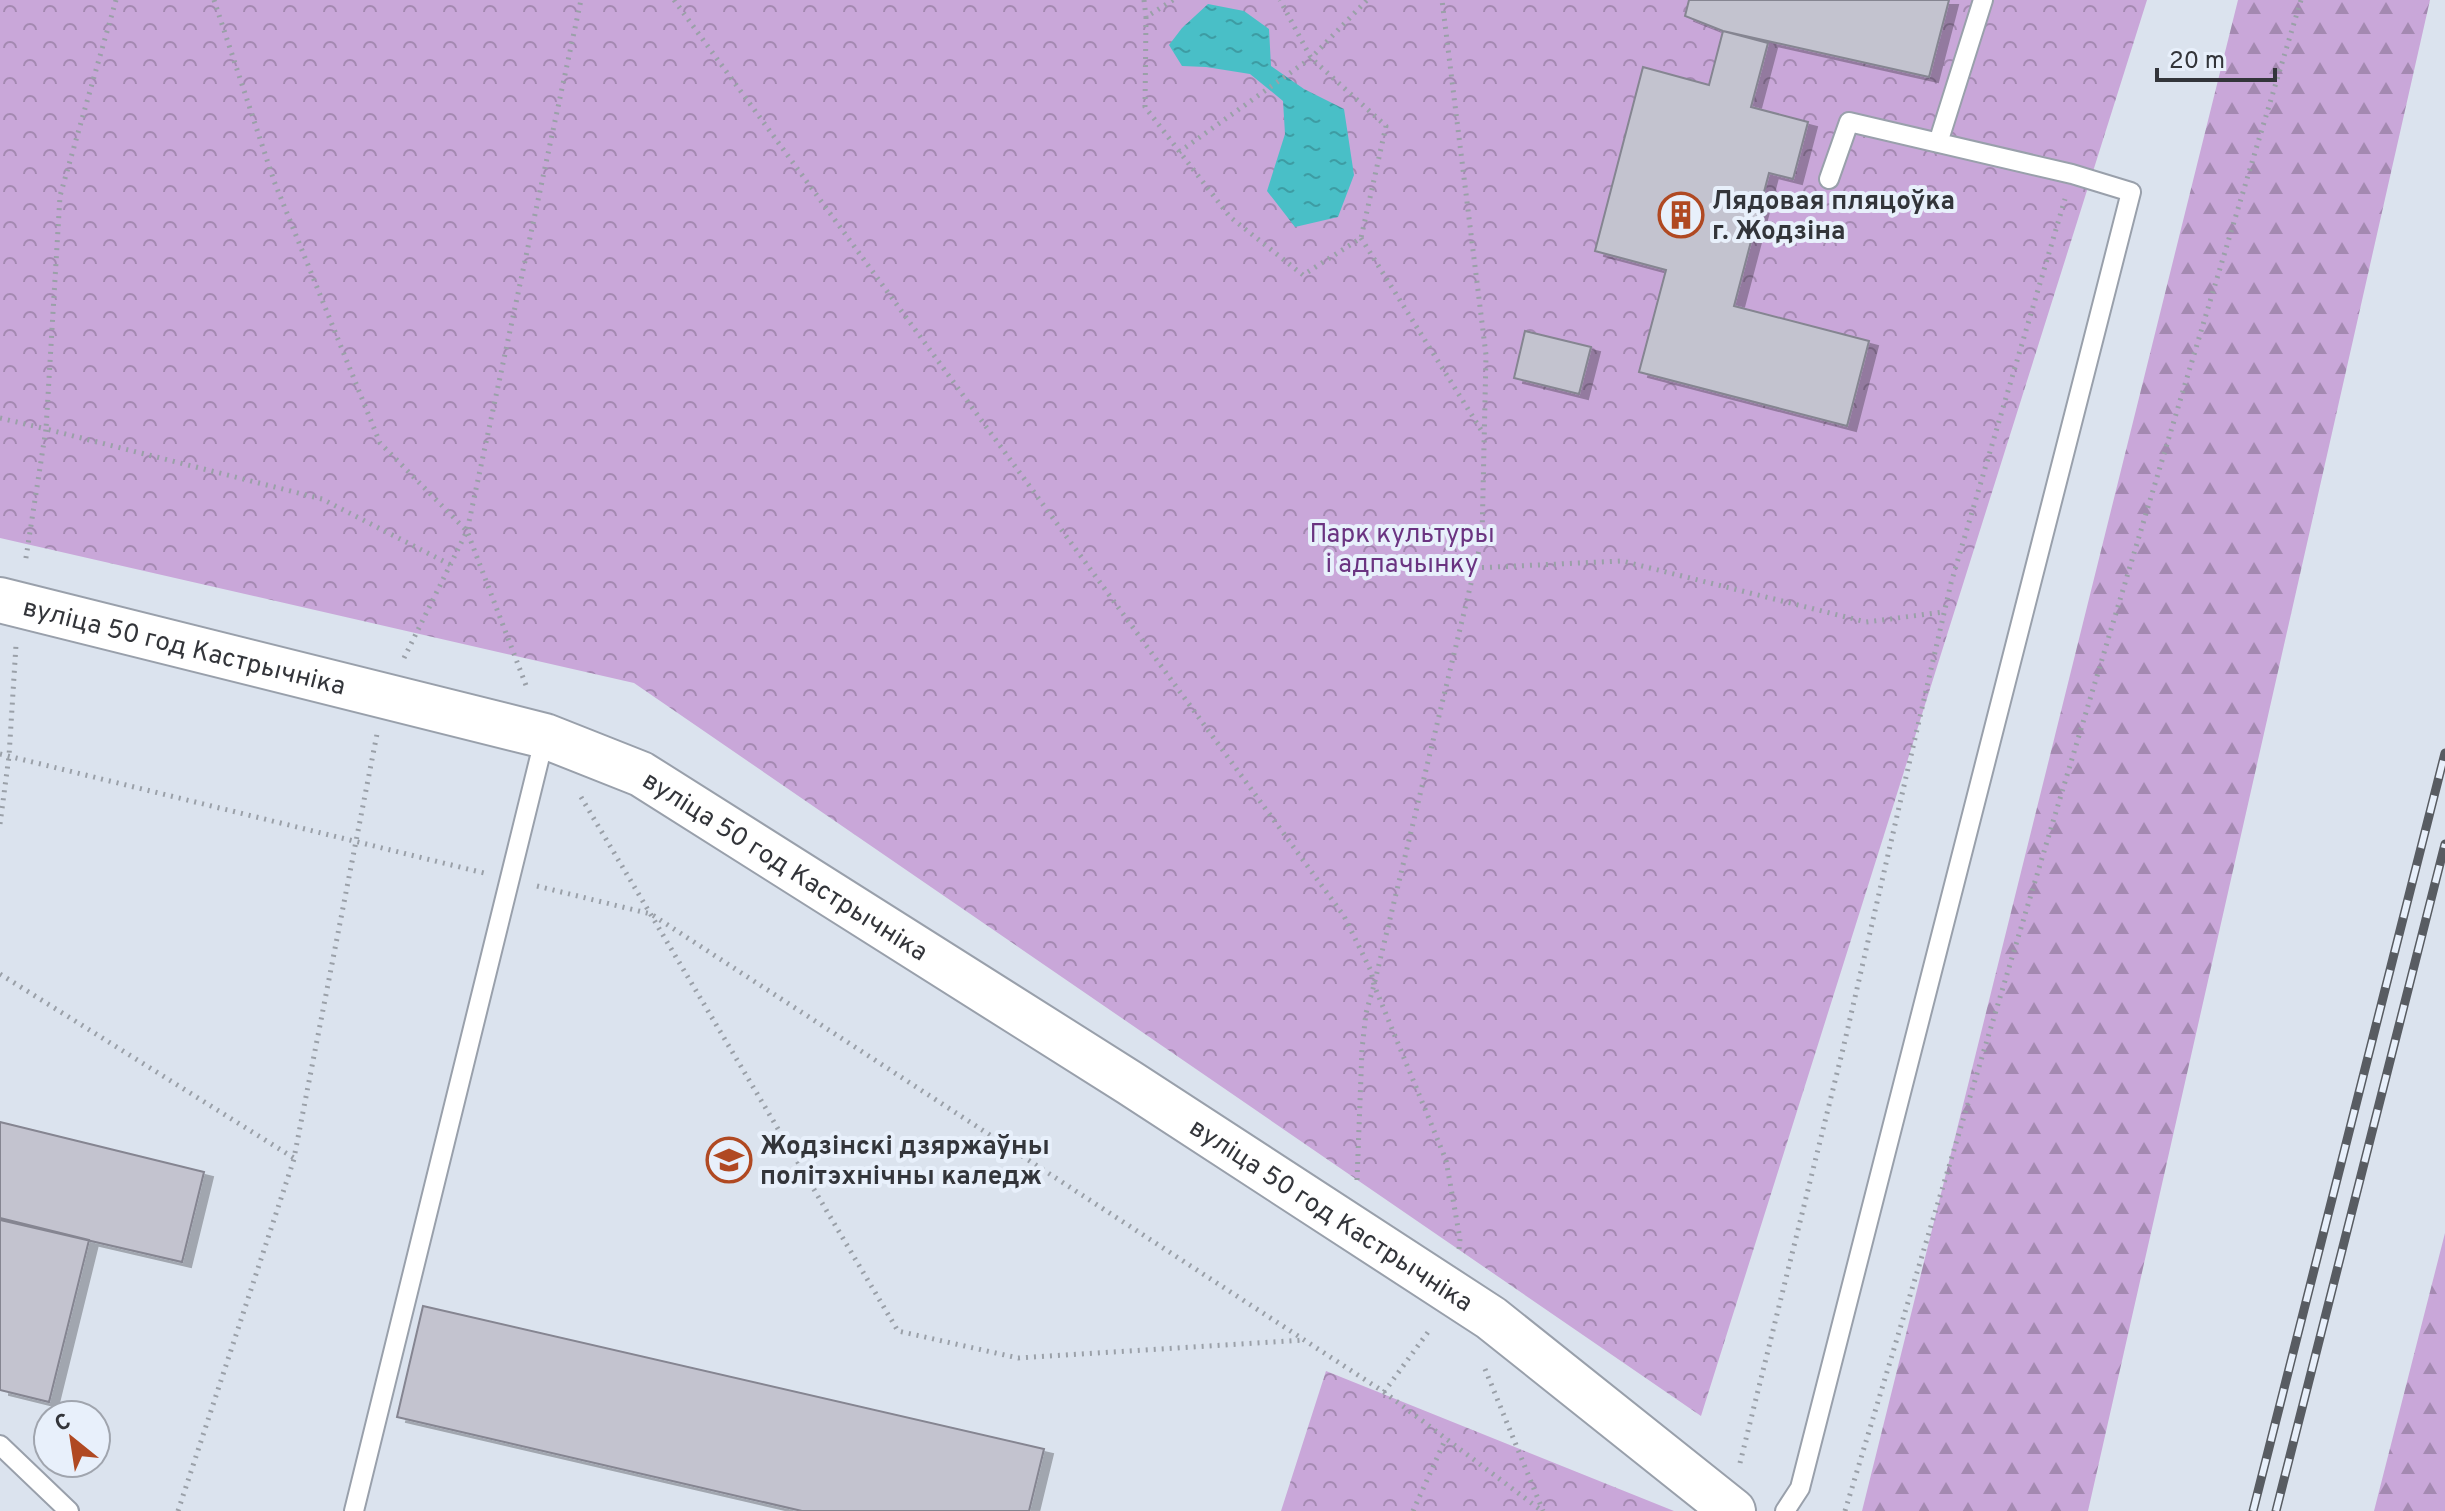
<svg xmlns="http://www.w3.org/2000/svg" width="2445" height="1511" viewBox="0 0 2445 1511" font-family="Overpass,sans-serif">
<defs>
<pattern id="forest-firs" width="22" height="20" patternUnits="userSpaceOnUse" patternTransform="scale(2)"><rect width="22" height="20" fill="#c9a7d9"/><path d="M5 1l3.5 6h-7zM16 11l3.5 6h-7z" fill="#a489b1"/></pattern>
<pattern id="park-crowns" width="20" height="18" patternUnits="userSpaceOnUse" patternTransform="scale(2)"><rect width="20" height="18" fill="#c9a7d9"/><path d="M2 6a3 3 0 1 1 6 0M12 15a3 3 0 1 1 6 0" fill="none" stroke="#a489b1"/></pattern>
<pattern id="water-ripples" width="26" height="14" patternUnits="userSpaceOnUse" patternTransform="scale(2)"><rect width="26" height="14" fill="#49bfc7"/><path d="M2 4q2-2 4 0t4 0M15 11q2-2 4 0t4 0" fill="none" stroke="#3d9ca3"/></pattern>
<filter id="shadow"><feDropShadow dx="9" dy="5" stdDeviation="0" flood-color="#0004"/></filter>
</defs>
<rect width="100%" height="100%" fill="#dbe3ee"/>
<!-- forest -->
<path fill="url(#forest-firs)" d="M2238 0H2430L2088 1511H1862Z
M2445 1233V1511H2374Z"/>
<!-- park -->
<path fill="url(#park-crowns)" d="M0 0H2147L1701 1416 634 683 0 538Z
M1326 1371 1674 1511H1281Z"/>
<!-- water -->
<path fill="url(#water-ripples)" d="M1208 4 1244 11 1269 29 1271 66 1304 89 1344 109 1354 175 1338 217 1295 227 1267 191 1285 134 1283 101 1250 74 1206 67 1182 66 1169 45 1182 28Z"/>
<!-- building -->
<path fill="#c3c3cf" stroke="#858591" stroke-width="2" filter="url(#shadow)" d="M1689 0H1949L1929 77 1723 31 1685 16Z
M1723 31 1768 43 1751 107 1808 122 1793 179 1769 173 1734 306 1869 341 1847 426 1639 372 1666 270 1595 251 1643 67 1709 85Z
M1525 331 1591 347 1579 394 1514 378Z
M0 1122 204 1172 182 1262 0 1220Z
M0 1218 89 1240 49 1402 0 1390Z
M423 1306 1044 1449 1029 1511H802L397 1417Z"/>
<g fill="none" stroke-linecap="round" stroke-linejoin="round">
<!-- lane casing -->
<g stroke="#99a0ab" stroke-width="22">
<path id="lane" d="M1938 143 1983 0
M0 1445 69 1511
M354 1511 545 736
M1785 1511 1800 1488 2131 192 2072 174 1849 122 1829 179"/>
</g>
<!-- secondary casing -->
<g stroke="#99a0ab" stroke-width="48">
<g id="secondary">
<path id="s1" d="M0 600 545 736 641 774 1130 1083 1491 1318 1733 1511"/>
</g>
</g>
<!-- path -->
<path stroke="#9aa0a8" stroke-width="5" stroke-dasharray="2 6" stroke-linecap="butt" d="M116 0 60 196 46 429 322 499 451 565
M214 0 274 181 380 443 467 531 527 688
M674 0 1344 916 1371 971 1374 985 1446 1160 1460 1239 1459 1250
M1144 0 1146 17
M1173 0 1146 17 1145 107 1230 217 1303 275 1361 238 1386 126 1311 58 1280 0
M1179 152 1311 58 1367 0
M1361 238 1483 433
M0 418 46 429 25 564
M1474 568 1622 561 1866 622 1944 612
M404 658 467 531 581 0
M0 754 484 873
M581 797 898 1331 1018 1358 1304 1340
M0 824 9 756 16 645
M537 886 651 914 1384 1392 1542 1511
M0 974 294 1158 377 734
M1357 1180 1362 1049 1366 1013 1374 985 1482 538 1486 355 1442 0
M1485 1369 1543 1511
M1384 1392 1431 1328
M1740 1463 1843 1049 1951 583 2065 199
M178 1511 294 1159
M1413 1511 1446 1438
M1845 1511 2301 0"/>
<!-- lane -->
<use href="#lane" stroke="#fff" stroke-width="18"/>
<!-- secondary -->
<use href="#secondary" stroke="#fff" stroke-width="44"/>
<!-- rail casing -->
<g stroke="#585c62" stroke-width="9">
<path id="rail" d="M2253 1511 2445 753
M2276 1511 2445 844"/>
</g>
<!-- rail -->
<use href="#rail" stroke="#e8f0fb" stroke-width="6" stroke-dasharray="18" stroke-linecap="butt"/>
</g>
<!-- icons -->
<defs>
<g id="building-ring" transform="scale(2.3)"><circle r="9.5" fill="#e8f0fb" stroke="#b04922" stroke-width="1.5"/><path d="M-4-6H4V6H1V3H-1V6H-4ZM-2.5-4.3h1.7v1.8h-1.7ZM.8-4.3h1.7v1.8H.8ZM-2.5-1h1.7V.8h-1.7ZM.8-1h1.7V.8H.8Z" fill="#b04922"/></g>
<g id="university-ring" transform="scale(2.3)"><circle r="9.5" fill="#e8f0fb" stroke="#b04922" stroke-width="1.5"/><path d="M0-5L7-2L0 1L-7-2ZM-4 1L0 2.5L4 1V4Q0 6-4 4Z" fill="#b04922"/></g>
</defs>
<g fill-rule="evenodd">
<use href="#building-ring" x="1681" y="215"/>
<use href="#university-ring" x="729" y="1160"/>
</g>
<g text-anchor="middle" stroke-width="8" stroke-linejoin="round" paint-order="stroke">
<!-- poi labels -->
<g font-size="26" font-weight="bold" fill="#33353a" stroke="#e8f0fb" text-anchor="start">
<text x="1712" y="209">Лядовая пляцоўка<tspan x="1712" dy="30">г. Жодзіна</tspan></text>
<text x="760" y="1154">Жодзінскі дзяржаўны<tspan x="760" dy="30">політэхнічны каледж</tspan></text>
</g>
<!-- park labels -->
<g font-size="26" fill="#6a3381" stroke="#e8f0fb">
<text x="1402" y="542">Парк культуры<tspan x="1402" dy="30">і адпачынку</tspan></text>
</g>
<!-- street labels -->
<g font-size="26" fill="#33353a" stroke="#e8f0fb">
<text dy="9" stroke="none"><textPath href="#s1" startOffset="190">вуліца 50 год Кастрычніка</textPath></text>
<text dy="9" stroke="none"><textPath href="#s1" startOffset="836">вуліца 50 год Кастрычніка</textPath></text>
<text dy="9" stroke="none"><textPath href="#s1" startOffset="1484">вуліца 50 год Кастрычніка</textPath></text>
</g>
</g>
<!-- north arrow -->
<g transform="translate(72 1439) rotate(330)"><circle r="38" fill="#e8f0fb" stroke="#a0a5ae" stroke-width="2"/>
<path d="M0-6L14 30L0 20L-14 30Z" fill="#b04922"/>
<text y="-12" font-size="22" font-weight="bold" text-anchor="middle" fill="#33353a">С</text>
</g>
<!-- scale -->
<path d="M2157 68v12h118v-12" fill="none" stroke="#33353a" stroke-width="4"/>
<text x="2169" y="68" font-size="24" fill="#33353a" stroke="#e8f0fb" stroke-width="6" paint-order="stroke">20 m</text>
</svg>
